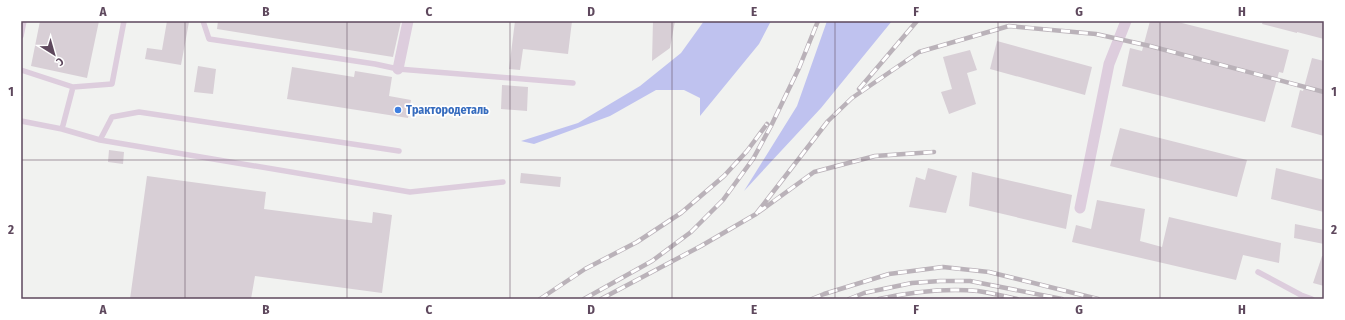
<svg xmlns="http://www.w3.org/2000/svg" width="1345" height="320" viewBox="0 0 1345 320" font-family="'Fira Sans Condensed',sans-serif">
<rect width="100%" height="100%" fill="#f1f2f0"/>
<!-- green -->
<path fill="#bfc2ef" d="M704 21H771L759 44 700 116V98L684 90H656L610 116 534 144 521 141 578 123 640 86 681 53Z
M827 21H892L821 108 744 191 797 106Z"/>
<!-- building -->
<path fill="#d8cfd6" d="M40 21H99L87 78 31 66Z
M167 21 189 22 181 65 145 59 147 48 162 50Z
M218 21H401L393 57 217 29Z
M515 21H572L568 54 523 49 520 70 509 69Z
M653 21H675L670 48 652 61Z
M1150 21H1174L1289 50 1283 73 1279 72 1265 122 1122 86 1130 48 1142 51Z
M1263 21H1324V39L1297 32V33L1262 24Z
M997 41 1092 67 1085 95 990 69Z
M970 50 977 70 967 73 976 104 949 114 941 92 952 89 943 57Z
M1312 58 1324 61V136L1291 127 1300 90 1303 91Z
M198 66 216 69 213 94 194 92Z
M292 67 354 77 355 71 392 77 389 96 411 100 408 118 287 99Z
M502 85 528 87 527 111 501 109Z
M1120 128 1247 160 1237 197 1110 166Z
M109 150 124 152 123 164 108 162Z
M928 168 957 176 946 213 909 207 916 177 925 180Z
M1276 168 1324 180V212L1271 199Z
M972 172 1072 195 1066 229 969 206Z
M521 173 561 177 560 187 520 183Z
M147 176 266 192 264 209 372 223 373 212 392 215 382 293 255 276 251 299H130Z
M1097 200 1145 209 1140 241 1162 247 1169 217 1281 243 1279 263 1243 255 1236 280 1072 242 1076 225 1091 229Z
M1295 224 1324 230V244L1294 238Z
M1322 256H1324V286L1313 283Z"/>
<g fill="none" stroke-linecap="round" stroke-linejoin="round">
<!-- service -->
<path stroke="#ddcddd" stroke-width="5.5" d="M203 21 209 39 375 64 398 69 573 83
M21 36 24 21
M21 70 73 87 112 84 124 21
M21 121 62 129 100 140 112 117 139 112 399 151
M62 129 73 87
M100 140 410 192 503 182
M1258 272 1301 295 1312 299"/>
<!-- minor -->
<path stroke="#ddcddd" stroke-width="11" d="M398 69 408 21
M1080 208 1109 64 1126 21"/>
<!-- rail casing -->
<g stroke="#bab2b9" stroke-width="4.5">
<path id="rail" d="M859 89 917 21
M756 214 828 121 852 98 919 52 1009 26 1096 34 1150 46 1324 92
M540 299 585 269 637 242 681 213 724 176 747 151 767 124
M584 299 652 261 691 232 723 200 753 159 771 126 799 68 818 21
M601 299 701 246 756 214 814 172 875 156 934 152
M812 299 824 294 889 274 943 267 989 272 1098 299
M849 299 864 293 912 283 940 281H970L1062 299
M879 299C911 292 944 288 978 291 991 293 1004 296 1017 299"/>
</g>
<!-- rail -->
<use href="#rail" stroke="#fff" stroke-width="3" stroke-dasharray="9" stroke-linecap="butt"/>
</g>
<!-- grid -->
<path fill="none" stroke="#5e485d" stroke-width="1" stroke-opacity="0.55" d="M185 21V299M347 21V299M510 21V299M672 21V299M835 21V299M998 21V299M1160 21V299M21 160H1324"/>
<!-- markers -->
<circle fill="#3f7fe0" stroke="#fff" stroke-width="1.5" cx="398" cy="110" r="4"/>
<g text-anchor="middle" stroke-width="3.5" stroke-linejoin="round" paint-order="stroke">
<!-- shop labels -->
<g font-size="12" font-weight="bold" fill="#366cbe" stroke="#fff" text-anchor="start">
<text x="406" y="114">Трактородеталь</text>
</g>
</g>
<!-- border -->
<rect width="1345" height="320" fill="none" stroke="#ffffff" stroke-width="44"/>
<!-- north arrow -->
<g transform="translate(54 54) rotate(143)" stroke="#ffffff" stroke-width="3" paint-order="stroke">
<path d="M0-3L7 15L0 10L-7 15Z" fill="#5e485d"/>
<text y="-6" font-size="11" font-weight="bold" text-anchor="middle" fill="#5e485d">С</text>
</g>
<rect x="22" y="22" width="1301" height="276" fill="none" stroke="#5e485d" stroke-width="1.5"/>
<g font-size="13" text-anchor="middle" font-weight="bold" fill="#5e485d">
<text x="103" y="16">A</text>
<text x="266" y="16">B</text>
<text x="429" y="16">C</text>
<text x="591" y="16">D</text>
<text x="754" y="16">E</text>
<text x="916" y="16">F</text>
<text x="1079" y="16">G</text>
<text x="1242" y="16">H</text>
<text x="11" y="96">1</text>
<text x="1334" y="96">1</text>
<text x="11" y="234">2</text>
<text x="1334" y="234">2</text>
<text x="103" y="314">A</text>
<text x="266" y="314">B</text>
<text x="429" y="314">C</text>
<text x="591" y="314">D</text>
<text x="754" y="314">E</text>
<text x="916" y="314">F</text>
<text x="1079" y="314">G</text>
<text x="1242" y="314">H</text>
</g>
</svg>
